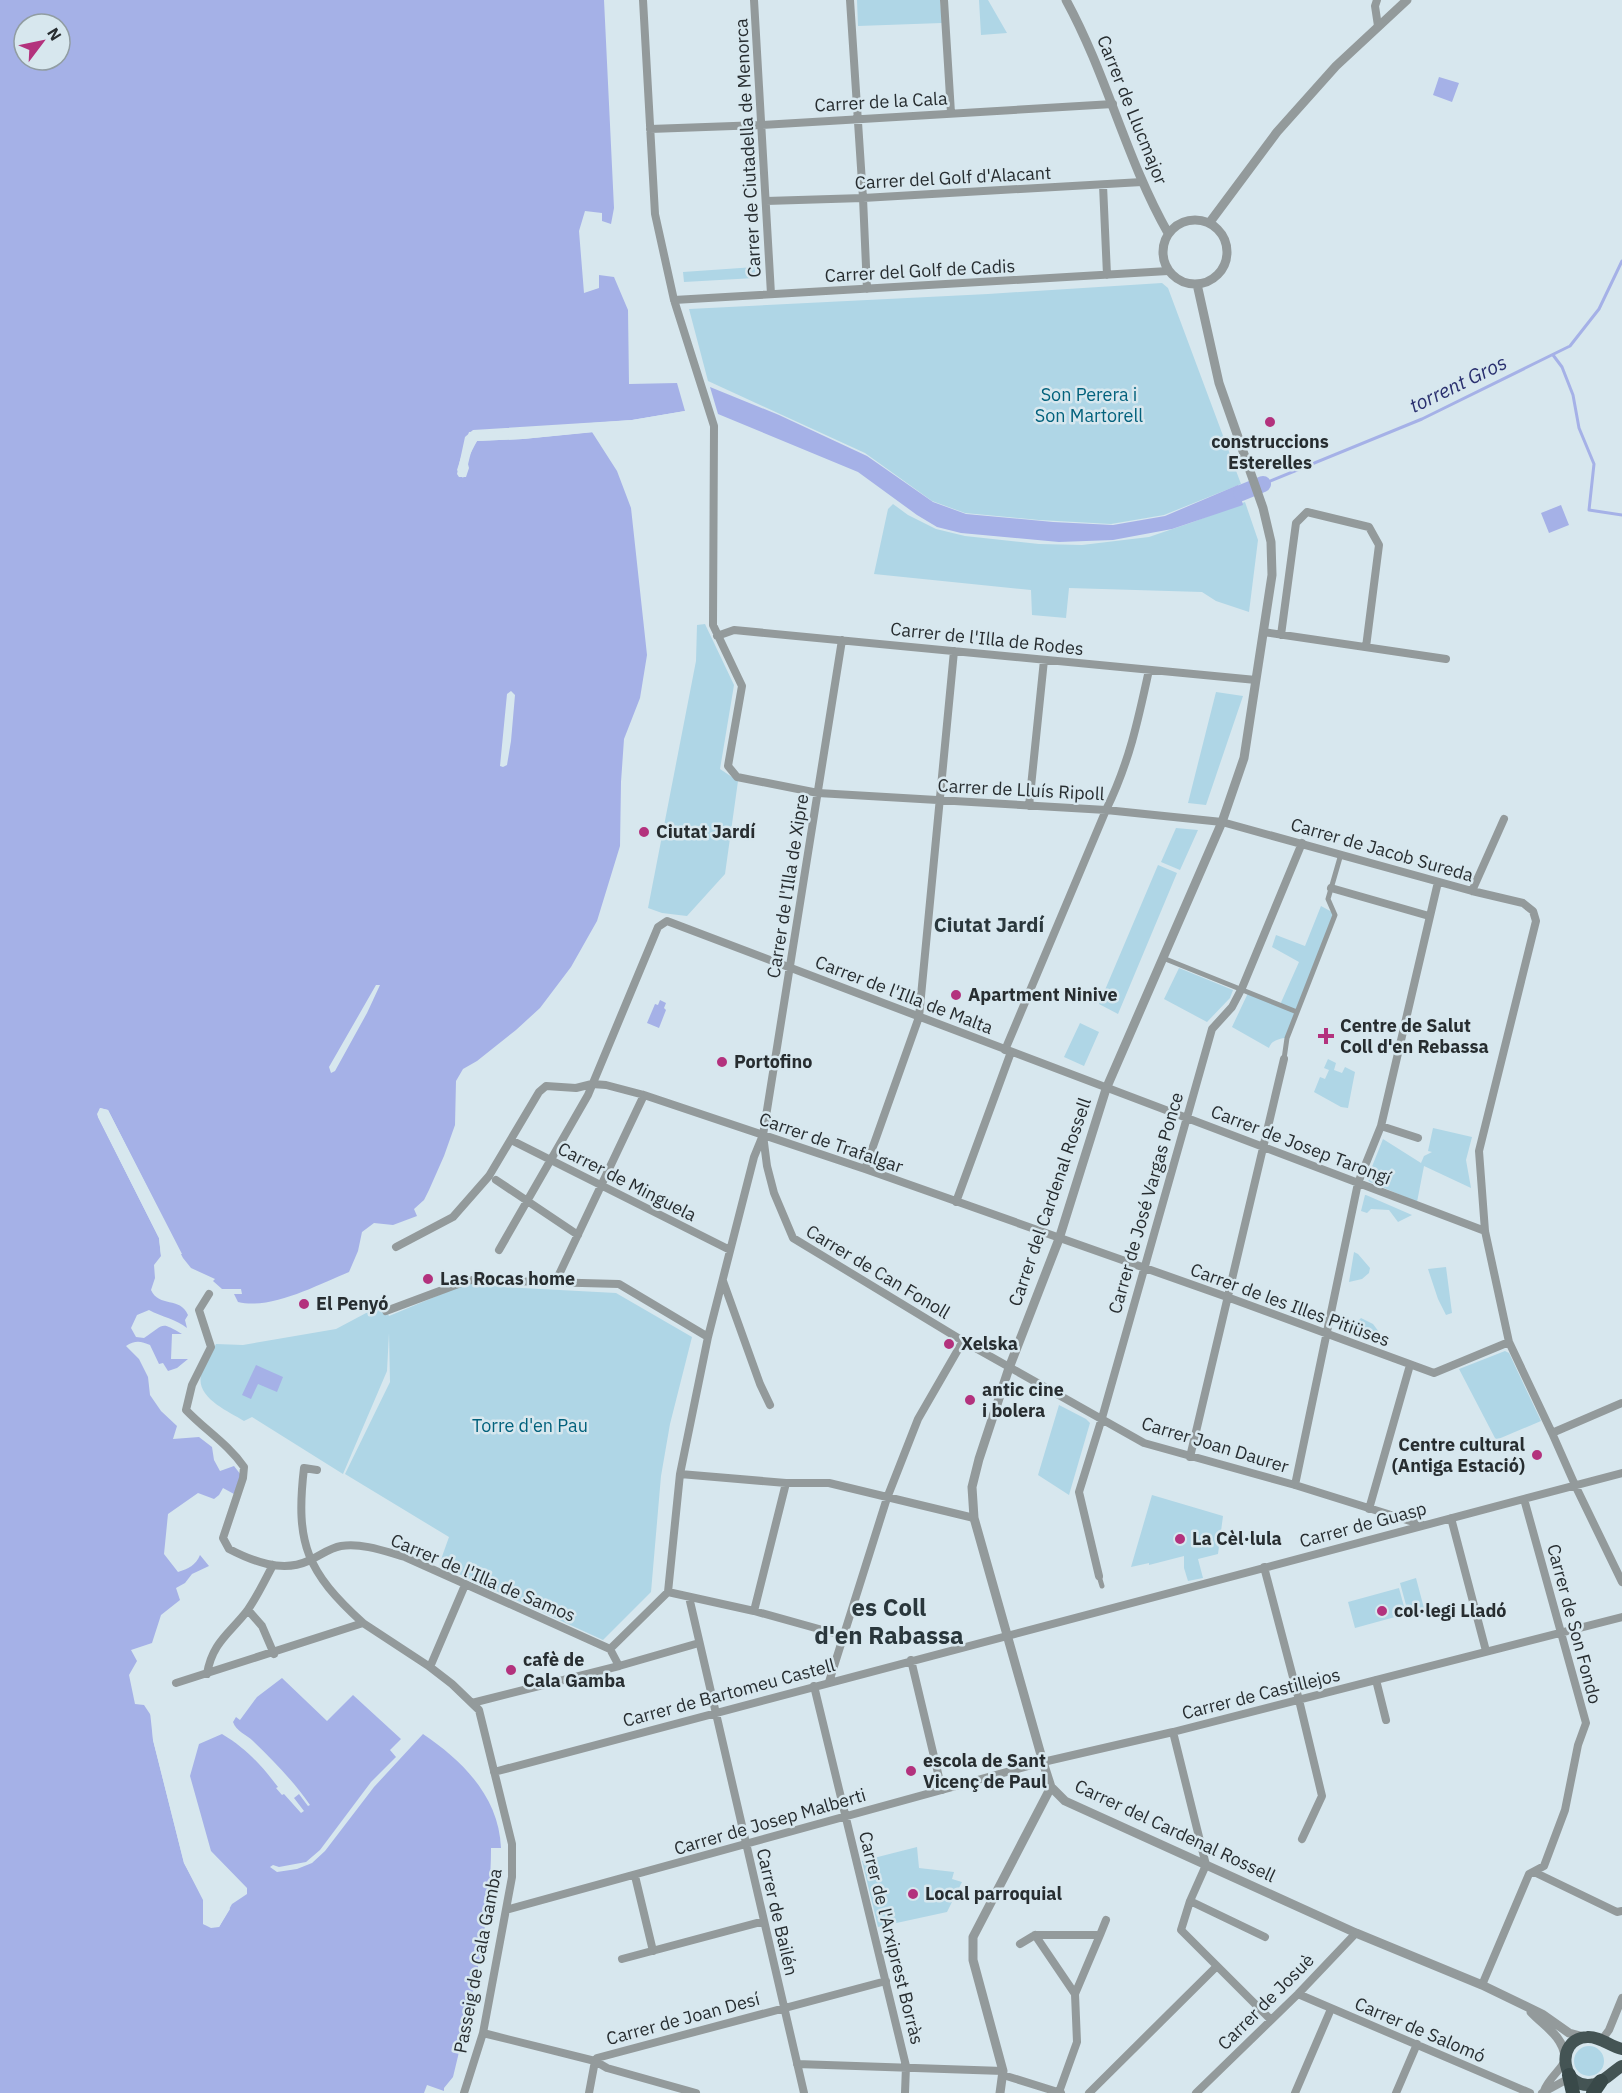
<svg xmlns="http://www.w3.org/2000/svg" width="1622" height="2093" viewBox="0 0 1622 2093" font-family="'IBM Plex Sans',sans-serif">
<rect width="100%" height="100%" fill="#d7e7ee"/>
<!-- green -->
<path fill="#afd6e6" d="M857 0H940L942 23 858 26Z
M979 0H988L1007 33 981 35Z
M755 267V278L684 282 683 272Z
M1162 283 1168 288 1241 484 1164 515 1111 524 1039 520 965 513 932 501 865 453 708 381 689 309 988 294Z
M1245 502 1258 540 1249 612 1216 601 1202 592 1069 588 1066 618 1032 615 1031 590 874 574 888 509 893 504 908 515 936 529 965 536 1039 544 1082 545 1149 537 1193 522Z
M705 624 734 685 720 769 738 781 725 874 687 916 662 913 648 908 696 661 697 625Z
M1216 692 1243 696 1206 805 1188 803Z
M1176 828 1198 830 1180 870 1161 862Z
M1158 865 1177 873 1118 1014 1099 1004Z
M1321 906 1332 912 1333 915 1285 1038C1278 1039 1271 1041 1269 1048L1232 1027 1248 993 1279 1007 1299 962 1272 947 1276 935 1305 946Z
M1179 968 1233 990 1230 998 1207 1022 1164 999Z
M1080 1023 1099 1032 1084 1066 1064 1057Z
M1328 1059 1336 1063 1334 1070 1342 1073 1345 1067 1355 1072 1348 1108 1341 1107 1314 1092 1320 1077 1325 1079 1329 1070 1324 1068Z
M1433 1128 1472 1137 1466 1160 1471 1188 1424 1166 1417 1202 1370 1182 1367 1179 1383 1139 1421 1163 1424 1156 1432 1152 1428 1151Z
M1365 1195H1366L1412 1215 1398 1222 1389 1210 1371 1209 1367 1213 1361 1211Z
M1354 1252 1358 1254 1370 1268 1369 1273 1362 1279 1349 1282Z
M1446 1267 1452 1313 1446 1315 1438 1299 1428 1269Z
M468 1283 502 1287 616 1293 692 1337 670 1424 661 1476 651 1592 603 1640 439 1565 449 1537 345 1474 390 1382 389 1333 387 1371 343 1474 252 1417 244 1421C228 1411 196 1398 201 1375 204 1365 211 1354 216 1344L243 1345 336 1329 383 1304 389 1316Z
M1361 1318 1373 1324 1385 1340 1384 1343 1349 1331Z
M1505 1351 1509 1353 1541 1421 1496 1440 1459 1369Z
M1059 1405 1086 1419 1090 1423 1069 1495 1038 1475Z
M1152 1495 1223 1516 1218 1554 1198 1559 1203 1578 1188 1581 1184 1568V1556L1149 1565V1563L1131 1567Z
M1416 1578 1425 1612 1409 1616 1400 1583Z
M1399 1588 1406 1614 1355 1628 1348 1602Z
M917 1847 919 1868 954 1872 952 1879 962 1882 947 1912 878 1927 862 1861Z
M1574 2061a15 15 0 1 1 30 0a15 15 0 1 1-30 0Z"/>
<!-- water -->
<path fill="#a5b1e7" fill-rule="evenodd" d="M0 0H604L614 208 611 224 602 221V213L585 211 579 231 584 293 599 288V275L614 277 628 310 629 384 677 383 685 411 632 420 469 432 457 470 463 478C470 466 468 452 477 441L523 439 592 432 617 471 631 508 647 655 640 698 624 739 621 782 620 846 597 921 571 967 540 1008 516 1030 477 1061 463 1069 456 1081 455 1125 444 1156 429 1190 424 1200 414 1209 417 1216 393 1225 374 1223 362 1232 358 1251 349 1272C317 1285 272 1310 238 1302L234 1294H242L241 1289H222L213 1281 215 1279 191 1268 183 1258 108 1110 100 1108 98 1117 159 1238 161 1256 154 1265 155 1278 151 1290C159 1308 180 1296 188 1315L185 1320 187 1328C176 1319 162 1317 149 1310L137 1315 131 1328 136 1337 144 1338C165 1324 160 1321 182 1334H172L171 1359H188L177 1368 168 1371 163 1363 159 1364 150 1345C141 1341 135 1340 126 1346L139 1359 148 1377 150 1395 161 1411 177 1426 173 1439 199 1437 212 1447 214 1460 220 1471 234 1466 241 1475 234 1494 223 1488 219 1495 214 1499 198 1493 168 1514 164 1554 178 1572C188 1569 196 1565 200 1555L209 1566 192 1574 185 1583 176 1588 180 1600 161 1615 152 1643 131 1650 137 1661 129 1675 135 1704 144 1705 152 1717 153 1740 184 1863 204 1900 203 1924 219 1927 232 1904 247 1894V1888L211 1851 190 1776 199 1744 222 1734C247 1749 261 1765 278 1787L276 1788 282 1795 284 1794 301 1813 304 1811 294 1798 299 1794 308 1806 310 1805C294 1782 274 1761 253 1741 247 1735 236 1731 233 1722L236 1717 240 1720 257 1697 282 1678 327 1721 353 1695 401 1739 390 1750 396 1757 371 1782 320 1850 306 1862 279 1867 273 1865 270 1867 277 1872 297 1869 312 1863 325 1851 374 1787 423 1734C463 1761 499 1797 501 1848H491C491 1925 471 2002 453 2077L444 2088V2091L427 2085 424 2093H0ZM24 24H60V60H24Z
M1439 77 1459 83 1452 102 1433 95Z
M710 387 779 415 867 456 933 502 966 514 1053 522 1113 525 1165 516 1238 485 1243 505 1172 529 1113 540 1059 542 961 533 937 527 917 515 858 472 718 414Z
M1561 505 1569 525 1549 533 1541 513Z
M660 1000 666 1003 664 1008 666 1010 659 1028 647 1023 655 1004 658 1005Z
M256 1365 283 1377 277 1392 258 1384 251 1399 242 1395Z"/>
<!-- pier -->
<path fill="#d7e7ee" d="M685 411V414L633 423 474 433 468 438 460 471 461 474H464L465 460 472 441 476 438 522 436 592 429 595 432 523 439 477 441 467 460 469 468 466 477H459L457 474 465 437 473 430 632 420Z
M511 691 515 695 511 741 507 765 503 767 500 766 507 694Z
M376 985H380L367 1013 335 1071 331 1073 329 1067Z
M100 1108 108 1110 182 1254H179L105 1112 101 1111 100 1116 161 1237 164 1257 161 1256 159 1238 98 1117 97 1114Z
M153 1711 156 1740 187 1862 206 1899V1923L211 1925 217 1924 228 1906 230 1909 219 1927 211 1928 203 1924V1900L184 1863 153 1740 150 1712Z"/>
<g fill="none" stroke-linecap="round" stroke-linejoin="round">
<!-- stream -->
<path stroke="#a5b1e7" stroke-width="3" d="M1553 355 1562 367 1573 395 1579 428 1594 464 1589 510 1622 515
M1263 484 1422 419 1570 346 1599 309 1622 261"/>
<!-- river -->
<path stroke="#a5b1e7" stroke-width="16" d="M1241 493 1263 484"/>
<!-- pedestrian -->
<path stroke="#939a9b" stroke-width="5" d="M1163 958 1297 1012
M1284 1059 1287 1038 1335 915 1328 899 1341 854
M1099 1576 1102 1586"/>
<!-- minor -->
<path stroke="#939a9b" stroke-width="8" d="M643 0 655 214 674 300 714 426 713 625 742 686 728 766 737 777 818 793 1106 810 1222 822 1472 891 1523 903 1533 911 1536 921 1479 1151 1485 1231 1509 1342 1552 1433
M754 0 771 294
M850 0 863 198 867 289
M944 0 951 113
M1377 0 1375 6 1378 26
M650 129 761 125 1113 104
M1103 185 1107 275
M766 201 863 198 1142 182
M674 300 1168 271
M1263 632 1446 659
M1281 635 1296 523 1307 512 1369 527 1379 545 1366 647
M717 636 734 630 1256 680
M1029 806 1044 660
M1331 888 1429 916
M1472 891 1504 819
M1005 1050 1106 810C1129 763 1138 721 1149 670
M1381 1126 1418 1138
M763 1135 767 1166 774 1193 793 1238 963 1341 1144 1443 1295 1485 1423 1525
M511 1140 730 1250
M865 1169 919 1017 954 651
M496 1180 578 1235
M956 1202 1011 1052
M396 1247 453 1217 489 1176 539 1092 546 1086 576 1088 592 1084 606 1085 644 1095 865 1169 1227 1297 1434 1373 1509 1342
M499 1250 588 1095 658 927 667 921 1485 1231
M723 1281 760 1384 770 1405
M555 1283 644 1095
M209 1294 199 1310 211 1347 192 1385 186 1410C205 1430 228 1444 244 1467L243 1478 223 1538 229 1549C252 1561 282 1573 308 1561 320 1556 329 1548 341 1546 363 1543 384 1551 405 1557L610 1649
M386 1311 469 1280 619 1284 708 1337 680 1474 668 1592 610 1649
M708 1337 754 1157 763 1135 842 640
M1622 1403 1552 1433 1575 1485 1622 1582
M1190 1457 1284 1059
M317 1470 304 1468C295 1544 307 1572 363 1623
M680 1474 786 1483H829L974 1518
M1295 1485 1358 1183 1381 1126 1438 882
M1369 1509 1410 1365
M1451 1518 1486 1651
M1264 1567 1299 1700 1322 1796 1302 1839
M1099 1576 1079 1492 1102 1418 1212 1029 1232 1007 1242 988 1302 843
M668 1592 754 1611 844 1636
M689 1597 804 2093
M248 1610 262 1626 274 1654
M754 1611 786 1483
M610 1649 619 1666 699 1643
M911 1660 942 1790
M430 1667 465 1585
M207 1674C212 1643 229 1634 247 1611 257 1597 265 1580 273 1565
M1376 1680 1386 1720
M829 1682 887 1498 918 1419 963 1341
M176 1683 363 1623 430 1667 452 1684 479 1710 512 1844V1877L483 2033 464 2093
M814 1686 906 2066 905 2093
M472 1703 619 1666
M1173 1732 1206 1865 1190 1901 1181 1930 1270 2019
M494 1772 1622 1473
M1534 1872 1617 1912 1622 1911
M635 1876 653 1951
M1190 1901 1265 1937
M506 1910 1043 1762 1173 1732 1622 1617
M1100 1935 1106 1920
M1020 1944 1035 1935
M622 1959 764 1921
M1482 1985 1529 1874 1544 1866 1565 1810 1578 1745 1586 1723 1524 1499
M1298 1994 1530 2093
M483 2033 595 2061 607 2068 696 2093
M1601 2041 1609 2030 1622 1998
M595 2061 597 2058 886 1981
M797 2064 1003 2071
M1003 2075 1061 2093
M1544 2091C1548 2079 1559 2072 1565 2061
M1059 2092 1077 2042 1075 1994 1100 1935H1035L1075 1994
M589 2093 595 2061
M1089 2093 1216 1967
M1196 2093 1298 1994 1356 1933
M1295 2093 1331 2009
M1396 2093 1417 2044
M1542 2093 1564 2081H1573"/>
<!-- tertiary -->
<path stroke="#939a9b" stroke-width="9" d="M1066 0C1107 75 1126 159 1168 233
M1163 252a32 32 0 1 1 64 0a32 32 0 1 1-64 0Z
M1210 222 1277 132 1336 66 1407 0
M1197 284 1219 383 1263 508 1271 542 1272 575 1244 758 1222 822 1106 1089 1059 1239 1009 1368 979 1459 972 1487 974 1518 1043 1762 1051 1787 1065 1801 1356 1933 1482 1985 1542 2014 1569 2033 1584 2037
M1531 2012C1544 2026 1563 2036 1565 2057
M1000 2093 1003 2071 973 1960V1937L1051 1787"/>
<!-- trunk -->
<path stroke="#445454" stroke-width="12" d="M1622 2049C1610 2046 1599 2036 1587 2037 1553 2039 1562 2093 1595 2084 1605 2081 1613 2071 1622 2066"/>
<!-- motorway -->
<path stroke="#394949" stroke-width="14" d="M1569 2075 1573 2093
M1593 2093 1601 2081"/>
</g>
<!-- markers -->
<g fill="#b3327d" stroke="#d7e7ee" stroke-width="2">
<circle cx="1270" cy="422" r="6"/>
<circle cx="644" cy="832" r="6"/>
<circle cx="956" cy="995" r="6"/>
<path d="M1323 1027h6v6h6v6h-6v6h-6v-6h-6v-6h6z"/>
<circle cx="722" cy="1062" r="6"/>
<circle cx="428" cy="1279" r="6"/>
<circle cx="304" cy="1304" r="6"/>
<circle cx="949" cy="1344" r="6"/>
<circle cx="970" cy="1400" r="6"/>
<circle cx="1537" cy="1455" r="6"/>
<circle cx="1180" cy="1539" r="6"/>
<circle cx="1382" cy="1611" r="6"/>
<circle cx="511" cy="1670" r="6"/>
<circle cx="911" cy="1771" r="6"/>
<circle cx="913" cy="1894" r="6"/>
</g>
<g text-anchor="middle" stroke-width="5" stroke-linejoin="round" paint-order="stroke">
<!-- street labels -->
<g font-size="18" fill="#272d30" stroke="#d7e7ee">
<text transform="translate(881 102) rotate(-3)" y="6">Carrer de la Cala</text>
<text transform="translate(1132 110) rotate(68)" y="6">Carrer de Llucmajor</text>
<text transform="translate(748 148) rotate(-93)" y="6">Carrer de Ciutadella de Menorca</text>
<text transform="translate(953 178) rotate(-3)" y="6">Carrer del Golf d'Alacant</text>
<text transform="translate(920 271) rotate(-3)" y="6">Carrer del Golf de Cadis</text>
<text transform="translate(987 639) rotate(6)" y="6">Carrer de l'Illa de Rodes</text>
<text transform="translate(1021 790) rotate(3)" y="6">Carrer de Lluís Ripoll</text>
<text transform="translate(1382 850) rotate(16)" y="6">Carrer de Jacob Sureda</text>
<text transform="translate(788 886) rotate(-81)" y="6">Carrer de l'Illa de Xipre</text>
<text transform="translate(904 995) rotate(21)" y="6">Carrer de l'Illa de Malta</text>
<text transform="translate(831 1143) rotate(19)" y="6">Carrer de Trafalgar</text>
<text transform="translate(1301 1145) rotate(21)" y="6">Carrer de Josep Tarongí</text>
<text transform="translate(627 1182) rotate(27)" y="6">Carrer de Minguela</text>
<text transform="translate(1050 1202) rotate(-71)" y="6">Carrer del Cardenal Rossell</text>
<text transform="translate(1146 1203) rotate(-74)" y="6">Carrer de José Vargas Ponce</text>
<text transform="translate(878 1272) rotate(31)" y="6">Carrer de Can Fonoll</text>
<text transform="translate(1290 1305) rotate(20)" y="6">Carrer de les Illes Pitiüses</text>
<text transform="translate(1215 1445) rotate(17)" y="6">Carrer Joan Daurer</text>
<text transform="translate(1363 1525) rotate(-15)" y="6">Carrer de Guasp</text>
<text transform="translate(483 1578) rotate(23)" y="6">Carrer de l'Illa de Samos</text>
<text transform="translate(1574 1624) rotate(75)" y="6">Carrer de Son Fondo</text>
<text transform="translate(729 1693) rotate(-15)" y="6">Carrer de Bartomeu Castell</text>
<text transform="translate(1261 1694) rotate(-14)" y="6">Carrer de Castillejos</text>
<text transform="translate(770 1822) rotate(-16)" y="6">Carrer de Josep Malberti</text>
<text transform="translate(1175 1831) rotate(25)" y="6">Carrer del Cardenal Rossell</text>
<text transform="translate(777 1912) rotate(77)" y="6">Carrer de Bailén</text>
<text transform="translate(891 1938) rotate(76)" y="6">Carrer de l'Arxiprest Borràs</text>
<text transform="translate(478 1961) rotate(-79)" y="6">Passeig de Cala Gamba</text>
<text transform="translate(1266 2002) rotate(-45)" y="6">Carrer de Josuè</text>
<text transform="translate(683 2019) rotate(-15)" y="6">Carrer de Joan Desí</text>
<text transform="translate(1420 2030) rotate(23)" y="6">Carrer de Salomó</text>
</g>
<!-- park labels -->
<g font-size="18" fill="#02617c" stroke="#d7e7ee">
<text x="1089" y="401">Son Perera i<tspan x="1089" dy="21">Son Martorell</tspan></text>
<text x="530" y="1432">Torre d'en Pau</text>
</g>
<!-- poi labels -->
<g font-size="18" font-weight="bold" fill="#272d30" stroke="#d7e7ee" text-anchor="start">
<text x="1270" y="448" text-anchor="middle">construccions<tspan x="1270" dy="21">Esterelles</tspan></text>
<text x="656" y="838">Ciutat Jardí</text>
<text x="968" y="1001">Apartment Ninive</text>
<text x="1340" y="1032">Centre de Salut<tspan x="1340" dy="21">Coll d'en Rebassa</tspan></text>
<text x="734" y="1068">Portofino</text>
<text x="440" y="1285">Las Rocas home</text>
<text x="316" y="1310">El Penyó</text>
<text x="961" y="1350">Xelska</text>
<text x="982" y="1396">antic cine<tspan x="982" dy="21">i bolera</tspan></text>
<text x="1525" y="1451" text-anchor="end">Centre cultural<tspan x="1525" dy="21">(Antiga Estació)</tspan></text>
<text x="1192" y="1545">La Cèl·lula</text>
<text x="1394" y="1617">col·legi Lladó</text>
<text x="523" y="1666">cafè de<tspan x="523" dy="21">Cala Gamba</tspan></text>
<text x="923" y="1767">escola de Sant<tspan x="923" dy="21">Vicenç de Paul</tspan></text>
<text x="925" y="1900">Local parroquial</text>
</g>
<!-- water labels -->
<g font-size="20" font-style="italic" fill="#2a306f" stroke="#d7e7ee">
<text transform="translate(1458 384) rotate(-26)" y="7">torrent Gros</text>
</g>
<!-- neighbourhood labels -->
<g font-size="20" font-weight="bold" fill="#2a373c" stroke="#d7e7ee">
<text x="989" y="932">Ciutat Jardí</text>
</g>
<!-- district labels -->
<g font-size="24" font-weight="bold" fill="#2a373c" stroke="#d7e7ee">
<text x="889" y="1616">es Coll<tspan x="889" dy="28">d'en Rabassa</tspan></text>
</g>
</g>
<!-- north arrow -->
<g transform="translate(42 42) rotate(58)"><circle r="28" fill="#d7e7ee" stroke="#919da2" stroke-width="1.5"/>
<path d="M0-4.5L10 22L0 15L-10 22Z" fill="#b3327d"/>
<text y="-9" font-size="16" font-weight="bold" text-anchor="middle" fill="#272d30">N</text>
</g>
</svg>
